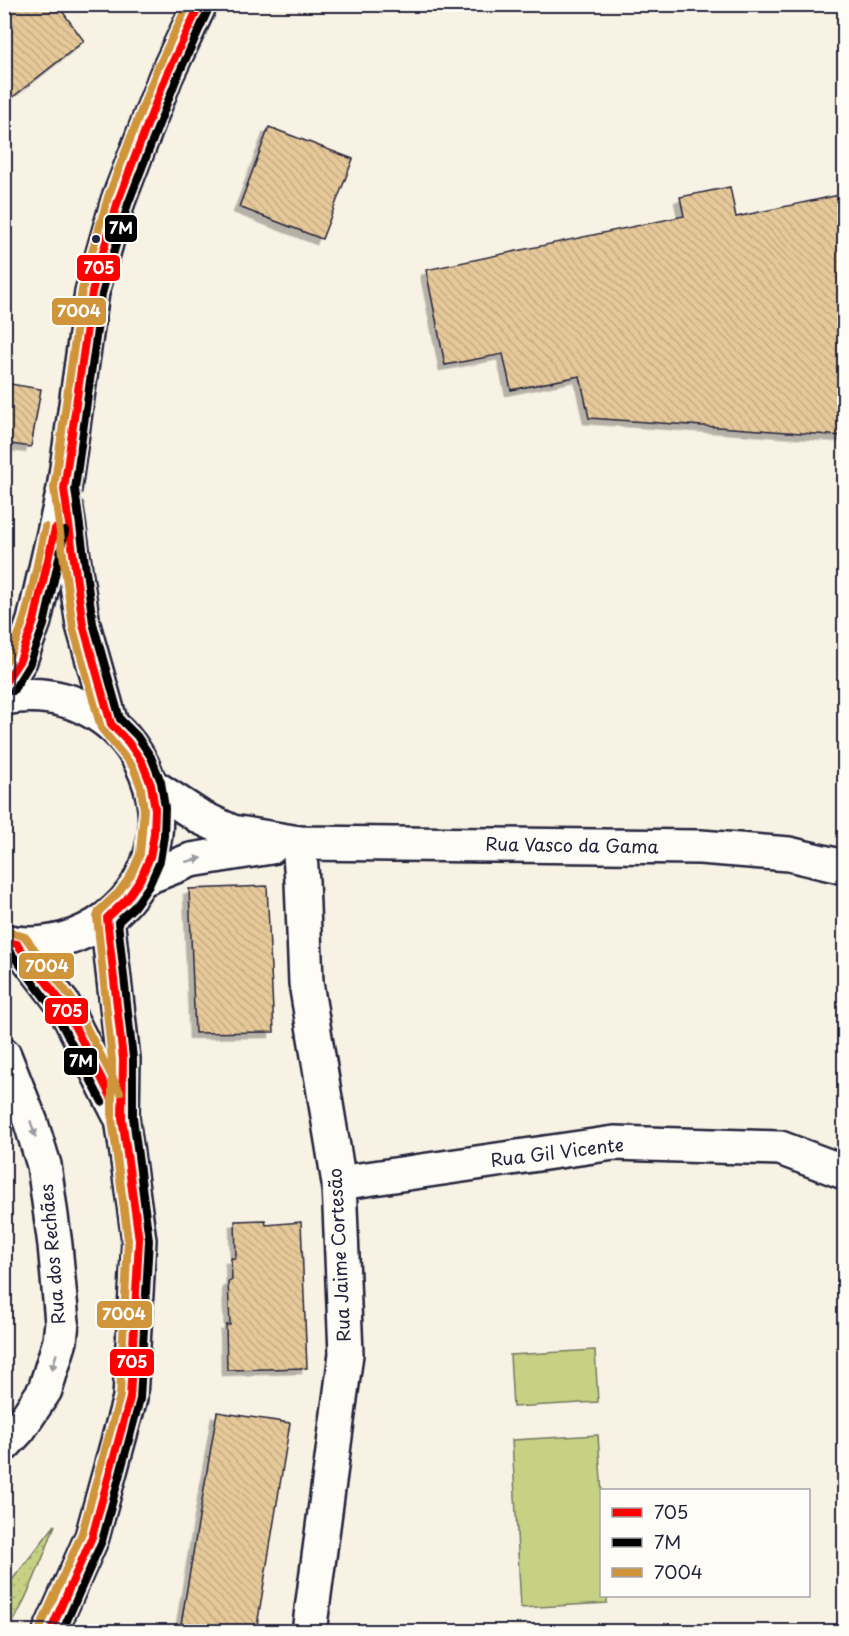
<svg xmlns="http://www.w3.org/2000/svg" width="849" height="1636" viewBox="0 0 849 1636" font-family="'Playpen Sans',sans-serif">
<defs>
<pattern id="garden-dots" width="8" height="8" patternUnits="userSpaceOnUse" patternTransform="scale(1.5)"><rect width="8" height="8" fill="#c6d184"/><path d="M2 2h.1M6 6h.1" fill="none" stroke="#aab373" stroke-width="1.8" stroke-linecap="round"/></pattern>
<pattern id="building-back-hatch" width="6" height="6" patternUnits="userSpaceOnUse" patternTransform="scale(1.5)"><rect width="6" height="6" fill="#e6c899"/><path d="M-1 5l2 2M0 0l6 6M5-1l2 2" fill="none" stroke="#c5ac85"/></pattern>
<filter id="shadow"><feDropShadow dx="-5.5" dy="5.5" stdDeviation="0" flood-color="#0004"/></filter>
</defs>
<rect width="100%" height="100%" fill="#f8f2e4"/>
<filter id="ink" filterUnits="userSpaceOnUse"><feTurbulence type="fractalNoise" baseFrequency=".0167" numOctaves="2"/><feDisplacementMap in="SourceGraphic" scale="12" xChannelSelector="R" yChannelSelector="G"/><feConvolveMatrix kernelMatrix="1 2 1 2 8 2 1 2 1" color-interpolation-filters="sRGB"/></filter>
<g filter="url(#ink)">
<!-- green -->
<path fill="#c6d184" stroke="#747a60" stroke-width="1.5" d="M595 1350 598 1402 513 1407 510 1355Z
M598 1435 602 1495V1596H607V1603L521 1608 512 1440Z"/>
<!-- garden -->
<path fill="url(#garden-dots)" stroke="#747a60" stroke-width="1.5" d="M55 1525C42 1562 27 1597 9 1631H5V1589Z"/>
<!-- building -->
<path fill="url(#building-back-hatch)" stroke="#22223b" stroke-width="1.5" filter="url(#shadow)" d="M4 4H57L84 41 4 104Z
M269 127 353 159 322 239 239 207Z
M730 187 736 217 844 194V436L589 418 580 376 511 390 503 354 445 365 426 270 684 216 680 197Z
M4 383 41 389 31 447 4 443Z
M267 886 274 1032 195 1033 189 889Z
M265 1220 266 1225 301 1222 307 1368 227 1370 226 1325H230L228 1282 232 1280 231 1258H236L235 1221Z
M217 1412 290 1423 256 1632H224L181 1624Z"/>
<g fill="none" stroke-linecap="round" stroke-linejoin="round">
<!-- street casing -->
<g stroke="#22223b" stroke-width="38">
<path id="street" d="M299 843 302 881 306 983 339 1183 346 1354 309 1632
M4 1055 31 1123 44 1165 55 1245 62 1322 60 1341 45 1390 19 1429 4 1445
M339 1183 614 1143 780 1148 844 1172"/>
</g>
<!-- secondary casing -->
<g stroke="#22223b" stroke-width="38">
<path id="secondary" d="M151 785 200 817 232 832 299 843 700 847 789 854 844 867
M140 880 191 860 271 847"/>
</g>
<!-- primary casing -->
<g stroke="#22223b" stroke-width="38">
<path id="primary" d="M66 509 83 625 111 724
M4 685 20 660 34 621 64 489 92 292 118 201 166 76 200 4
M4 698C143 673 213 850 97 925 69 942 36 948 4 941
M17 944 63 1004 119 1114
M50 1632 92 1537 130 1398 139 1240 122 1118 123 1059 107 918"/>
</g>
<!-- street -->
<use href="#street" stroke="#fdfcf7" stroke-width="33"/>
<!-- secondary -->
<use href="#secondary" stroke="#fdfcf7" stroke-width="33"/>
<!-- primary -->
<use href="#primary" stroke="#fdfcf7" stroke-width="33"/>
<!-- bus-1 casing -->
<g stroke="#fdfcf7" stroke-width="12">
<path id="bus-1" d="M4 684 20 660 34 621 55 529
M4 941 17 944 63 1004 111 1097
M50 1632 92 1537 130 1398 139 1240 122 1118 123 1059 107 918 126 900 140 880 150 857 154 834 155 809 151 785 142 762 128 742 111 724 83 625 64 489 92 292 103 252 118 201 166 76 200 4"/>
</g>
<!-- bus-2 casing -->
<g stroke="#fdfcf7" stroke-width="12">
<path id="bus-2" d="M13 691 29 665 44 625 65 531
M4 952 11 953 54 1010 102 1102
M62 1632 102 1541 140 1399 149 1240 133 1117V1058L118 922 134 907 149 886 160 861 164 836 165 808 161 782 151 757 137 736 120 719 93 623 75 489 102 294 113 255 128 204 176 80 209 8"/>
</g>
<!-- bus-3 casing -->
<g stroke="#fdfcf7" stroke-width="12">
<path id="bus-3" d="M4 665C28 627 35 570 45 527
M6 931 25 937 71 998 120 1092
M40 1628 82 1533 120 1396 128 1240 112 1119V1060L97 917 99 911 118 893 131 875 140 854 144 810 141 788 133 767 101 728 73 628 54 488 82 290 93 249 108 197 156 72 188 4"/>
</g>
<!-- bus-1 -->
<use href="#bus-1" stroke="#f00" stroke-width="8"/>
<!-- bus-2 -->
<use href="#bus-2" stroke="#000" stroke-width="8"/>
<!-- bus-3 -->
<use href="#bus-3" stroke="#d0943b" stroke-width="8"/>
</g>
<!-- one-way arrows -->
<defs><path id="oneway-solid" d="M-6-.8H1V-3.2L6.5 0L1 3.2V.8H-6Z" transform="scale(1.5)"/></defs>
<g fill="#9a9aa2">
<use href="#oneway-solid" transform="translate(194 860) rotate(-13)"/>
<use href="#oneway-solid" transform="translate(33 1129) rotate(72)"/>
<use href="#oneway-solid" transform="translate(54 1362) rotate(107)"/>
</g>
</g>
<!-- markers -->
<circle fill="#22223b" stroke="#fdfcf7" stroke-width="2" cx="96" cy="239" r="5"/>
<g text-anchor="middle" stroke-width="5" stroke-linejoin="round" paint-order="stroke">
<!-- street labels -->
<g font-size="18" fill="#22223b" stroke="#fdfcf7">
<text transform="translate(572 846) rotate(1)" y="6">Rua Vasco da Gama</text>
<text transform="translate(557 1153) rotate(-7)" y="6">Rua Gil Vicente</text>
<text transform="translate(53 1254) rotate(-95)" y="6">Rua dos Rechães</text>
<text transform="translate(340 1255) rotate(-93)" y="6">Rua Jaime Cortesão</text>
</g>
</g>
<g stroke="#fdfcf7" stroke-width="2">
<rect x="104" y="214" width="34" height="29" rx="6" fill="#000"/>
<rect x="76" y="254" width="45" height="28" rx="6" fill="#f00"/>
<rect x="51" y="297" width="56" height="29" rx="6" fill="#d0943b"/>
<rect x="18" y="952" width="57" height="28" rx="6" fill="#d0943b"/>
<rect x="44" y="997" width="45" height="28" rx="6" fill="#f00"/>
<rect x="63" y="1047" width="35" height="29" rx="6" fill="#000"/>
<rect x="96" y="1300" width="57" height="29" rx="6" fill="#d0943b"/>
<rect x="109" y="1348" width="46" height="29" rx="6" fill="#f00"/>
</g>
<g font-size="16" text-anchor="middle" font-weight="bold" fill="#fff">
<text x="121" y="234">7M</text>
<text x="99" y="274">705</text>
<text x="79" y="317">7004</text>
<text x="47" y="972">7004</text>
<text x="67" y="1017">705</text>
<text x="81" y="1067">7M</text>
<text x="124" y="1320">7004</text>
<text x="132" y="1368">705</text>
</g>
<!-- margin -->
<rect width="849" height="1636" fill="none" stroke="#fdfcf7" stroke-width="24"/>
<rect x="12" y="12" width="825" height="1612" fill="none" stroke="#22223b" stroke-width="2" filter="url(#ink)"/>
<!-- legend -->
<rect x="600" y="1489" width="210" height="108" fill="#fdfcf7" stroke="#a5a5ac" stroke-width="1.5"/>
<rect x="612" y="1508" width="30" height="9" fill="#ff0000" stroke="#a5a5ac" stroke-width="1.5"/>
<text x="654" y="1519" font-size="18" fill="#22223b">705</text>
<rect x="612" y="1538" width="30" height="9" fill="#000000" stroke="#a5a5ac" stroke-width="1.5"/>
<text x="654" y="1549" font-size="18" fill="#22223b">7M</text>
<rect x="612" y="1568" width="30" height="9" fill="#d0943b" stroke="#a5a5ac" stroke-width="1.5"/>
<text x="654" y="1579" font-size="18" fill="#22223b">7004</text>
</svg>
